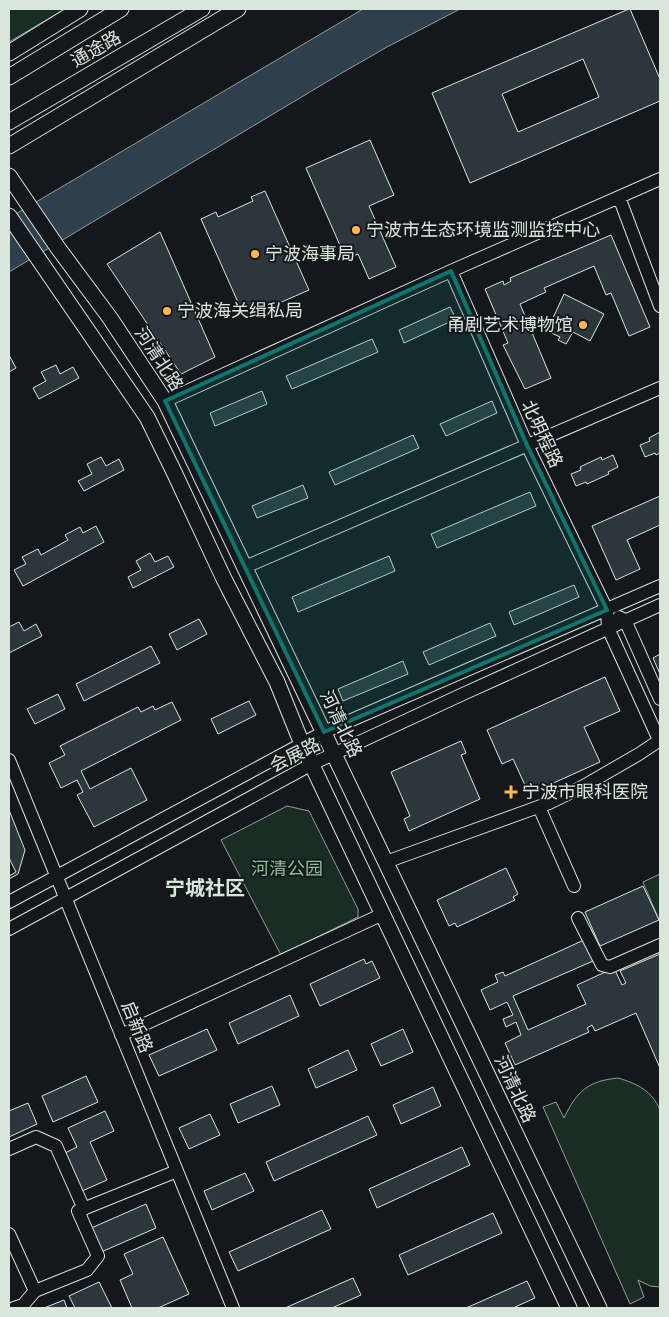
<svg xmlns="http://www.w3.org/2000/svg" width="669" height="1317" viewBox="0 0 669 1317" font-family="Cabin,'Noto Sans SC',sans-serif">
<rect width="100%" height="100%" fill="#14181c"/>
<!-- green -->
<path fill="#1a2d24" stroke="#939e99" d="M9 9H65L9 42Z
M287 806 309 811 358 909V917L281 955 221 840Z
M660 874V922L643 882Z
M618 1078C638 1084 652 1091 660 1110V1287L650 1286 638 1280 644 1297 630 1304 543 1107 556 1102 564 1118C577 1091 588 1081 618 1078Z"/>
<!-- water -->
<path fill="#2f3f4d" stroke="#939e99" d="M363 9H460L387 47 340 74 9 272V218Z"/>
<!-- building -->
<path fill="#2c363c" stroke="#d8e6dc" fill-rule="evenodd" d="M629 9H630L660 79V101L470 183 432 93ZM583 59 599 97 518 132 502 94Z
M370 140 394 195 369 206 396 267 369 279 358 254 346 259 306 168Z
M265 191 309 290 245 318 201 219 216 212 218 217 253 201 251 197Z
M160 232 215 357 181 374 107 264Z
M611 235 650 327 629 336 611 293 606 295 594 266 544 288 546 292 520 304 551 378 525 389 503 345 508 343 485 289 503 281 504 285 511 281 510 278Z
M564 294 604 314 590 341 573 332 566 344 558 340 560 337 547 331Z
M450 307 456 319 404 343 399 330Z
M372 339 378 352 292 389 286 376Z
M9 355 16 368 9 372Z
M56 365 60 374 73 367 79 378 39 399 33 388 46 381 41 372Z
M262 391 267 404 215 426 210 413Z
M492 401 497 413 446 436 440 424Z
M660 432V453L656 455 655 453 645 457 640 445 650 441 649 438Z
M413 435 419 448 335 485 329 472Z
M613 455 618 467 608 472 609 474 587 484 586 482 576 486 571 474 581 470 580 467 601 457 602 460Z
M101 457 106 466 119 459 124 470 84 491 78 481 92 474 87 464Z
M303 485 308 498 257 518 252 506Z
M530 492 536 506 437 548 431 534Z
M660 496V525L627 540 640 569 616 580 592 526Z
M96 526 104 542 23 586 14 570 26 564 22 557 38 549 41 555 68 540 65 535 80 527 83 533Z
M150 553 155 562 168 556 174 567 133 588 128 577 141 570 136 561Z
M389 556 395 571 298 612 292 597Z
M574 585 579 597 514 625 509 612Z
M199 619 207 634 177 650 169 634Z
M19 622 24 631 36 624 42 636 9 653V627Z
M490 623 496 636 429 665 423 652Z
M151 646 160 663 84 701 76 684Z
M660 654V674L653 658Z
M403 661 408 674 343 701 338 689Z
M605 677 620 711 584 727 600 762 529 794 513 759 502 764 487 730Z
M58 694 65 709 35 724 27 709Z
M249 701 256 715 218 734 211 719Z
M172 702 181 720 81 771 90 789 131 768 147 800 94 827 77 795 83 792 77 780 61 788 49 763 65 755 60 746 138 707 141 712 153 706 155 710Z
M461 741 466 753 461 755 480 799 409 831 404 819 410 816 391 772Z
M9 810 25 850 18 874 9 879Z
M9 858 16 872 9 876Z
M506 868 518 894 513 897 515 900 457 927 455 923 449 926 437 900Z
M643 886 659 920 600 946 585 912Z
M584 940 593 961 513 996 528 1030 586 1004 577 985 614 968 622 985 626 983 620 971 660 954V1068L636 1013 595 1031 592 1025 587 1028 589 1032 515 1065 505 1043 521 1035 516 1022 506 1027 503 1019 513 1015 507 1002 490 1010 481 990 498 982 495 975 503 972 505 976Z
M364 959 366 964 372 961 380 978 320 1006 310 984Z
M290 995 299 1016 238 1044 229 1023Z
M207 1029 217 1050 159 1076 149 1055Z
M403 1029 413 1052 381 1066 371 1044Z
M348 1050 357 1070 316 1088 308 1069Z
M86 1076 98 1102 53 1122 42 1096Z
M272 1086 280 1105 238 1123 230 1104Z
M433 1087 441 1106 401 1124 393 1105Z
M28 1103 37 1124 9 1137V1111Z
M105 1111 114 1131 90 1142 107 1180 82 1191 65 1153 77 1147 68 1128Z
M210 1114 220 1135 189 1149 179 1128Z
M368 1116 377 1135 274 1181 266 1162Z
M462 1147 470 1165 377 1208 369 1189Z
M245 1173 254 1191 212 1210 204 1191Z
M146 1204 156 1228 99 1253 89 1229Z
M322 1210 331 1229 238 1271 229 1252Z
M493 1213 502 1233 408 1275 399 1255Z
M163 1237 189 1294 158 1308H132L120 1280 133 1274 124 1254Z
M353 1278 361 1295 332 1308H285Z
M527 1281 535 1298 513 1308H466Z
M99 1282 112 1308H75L69 1296Z
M64 1300 67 1308H44Z"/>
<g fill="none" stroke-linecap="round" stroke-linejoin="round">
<!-- minor casing -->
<g stroke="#d8e6dc" stroke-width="14">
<path id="minor" d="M619 197 660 306
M451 271 527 445 607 610 608 628 660 742
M165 401 451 271 660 179
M245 567 660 388
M619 617 625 620 660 699
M9 760 233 1308
M539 807 574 886
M386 862 549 803 582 787 639 754 660 740
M9 902 324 732 660 586
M578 918 602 965 610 967 660 945
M9 929 312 764 463 694 660 605
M121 1035 383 914
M9 1149 36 1137 56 1146 84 1209
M9 1234 35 1291 87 1270 98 1256 78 1211 177 1171
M14 1308 23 1305 35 1291"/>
</g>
<!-- major casing -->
<g stroke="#d8e6dc" stroke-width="17">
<path id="major" d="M9 53 80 9
M9 77 121 9
M9 122 202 9
M9 146 238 9
M9 176 58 248 110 318 165 401 599 1308
M9 216 147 417 174 472 224 579 277 682 302 744 569 1308"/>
</g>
<!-- minor -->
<use href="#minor" stroke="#14181c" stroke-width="12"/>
<!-- major -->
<use href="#major" stroke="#14181c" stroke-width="15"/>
</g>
<!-- marked area -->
<path fill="#0f766e" fill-opacity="0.2" stroke="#0f766e" stroke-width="4" stroke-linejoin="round" d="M451 271 527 445 607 610 324 732 165 401Z"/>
<!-- markers -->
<g fill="#ffb74d" stroke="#14181c" stroke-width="2">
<circle cx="356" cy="230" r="5"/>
<circle cx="255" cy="254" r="5"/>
<circle cx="167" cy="311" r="5"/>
<circle cx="583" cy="325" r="5"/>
<path d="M508.5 784.5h5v5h5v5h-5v5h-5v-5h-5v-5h5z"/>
</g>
<g text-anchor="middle" stroke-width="4" stroke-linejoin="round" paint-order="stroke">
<!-- street labels -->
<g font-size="18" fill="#d8e6dc" stroke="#14181c">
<text transform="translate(96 49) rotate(-30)" y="6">通途路</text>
<text transform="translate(159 359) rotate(57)" y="6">河清北路</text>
<text transform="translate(542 434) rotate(65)" y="6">北明程路</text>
<text transform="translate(341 724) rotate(64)" y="6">河清北路</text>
<text transform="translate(295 755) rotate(-27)" y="6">会展路</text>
<text transform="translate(137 1027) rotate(68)" y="6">启新路</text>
<text transform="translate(515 1089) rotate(65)" y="6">河清北路</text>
</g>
<!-- poi labels -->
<g font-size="18" fill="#d8e6dc" stroke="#14181c" text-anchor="start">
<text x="366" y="236">宁波市生态环境监测监控中心</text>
<text x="265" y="260">宁波海事局</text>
<text x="177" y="317">宁波海关缉私局</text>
<text x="573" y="331" text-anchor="end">甬剧艺术博物馆</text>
<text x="522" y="798">宁波市眼科医院</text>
</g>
<!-- park labels -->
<g font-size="18" fill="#8ac095" stroke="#14181c">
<text x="287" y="875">河清公园</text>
</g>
<!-- quarter labels -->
<g font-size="20" font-weight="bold" fill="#d8e6dc" stroke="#14181c">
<text x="205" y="895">宁城社区</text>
</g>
</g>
<!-- border -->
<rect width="669" height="1317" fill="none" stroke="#d8e6dc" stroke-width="20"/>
</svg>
